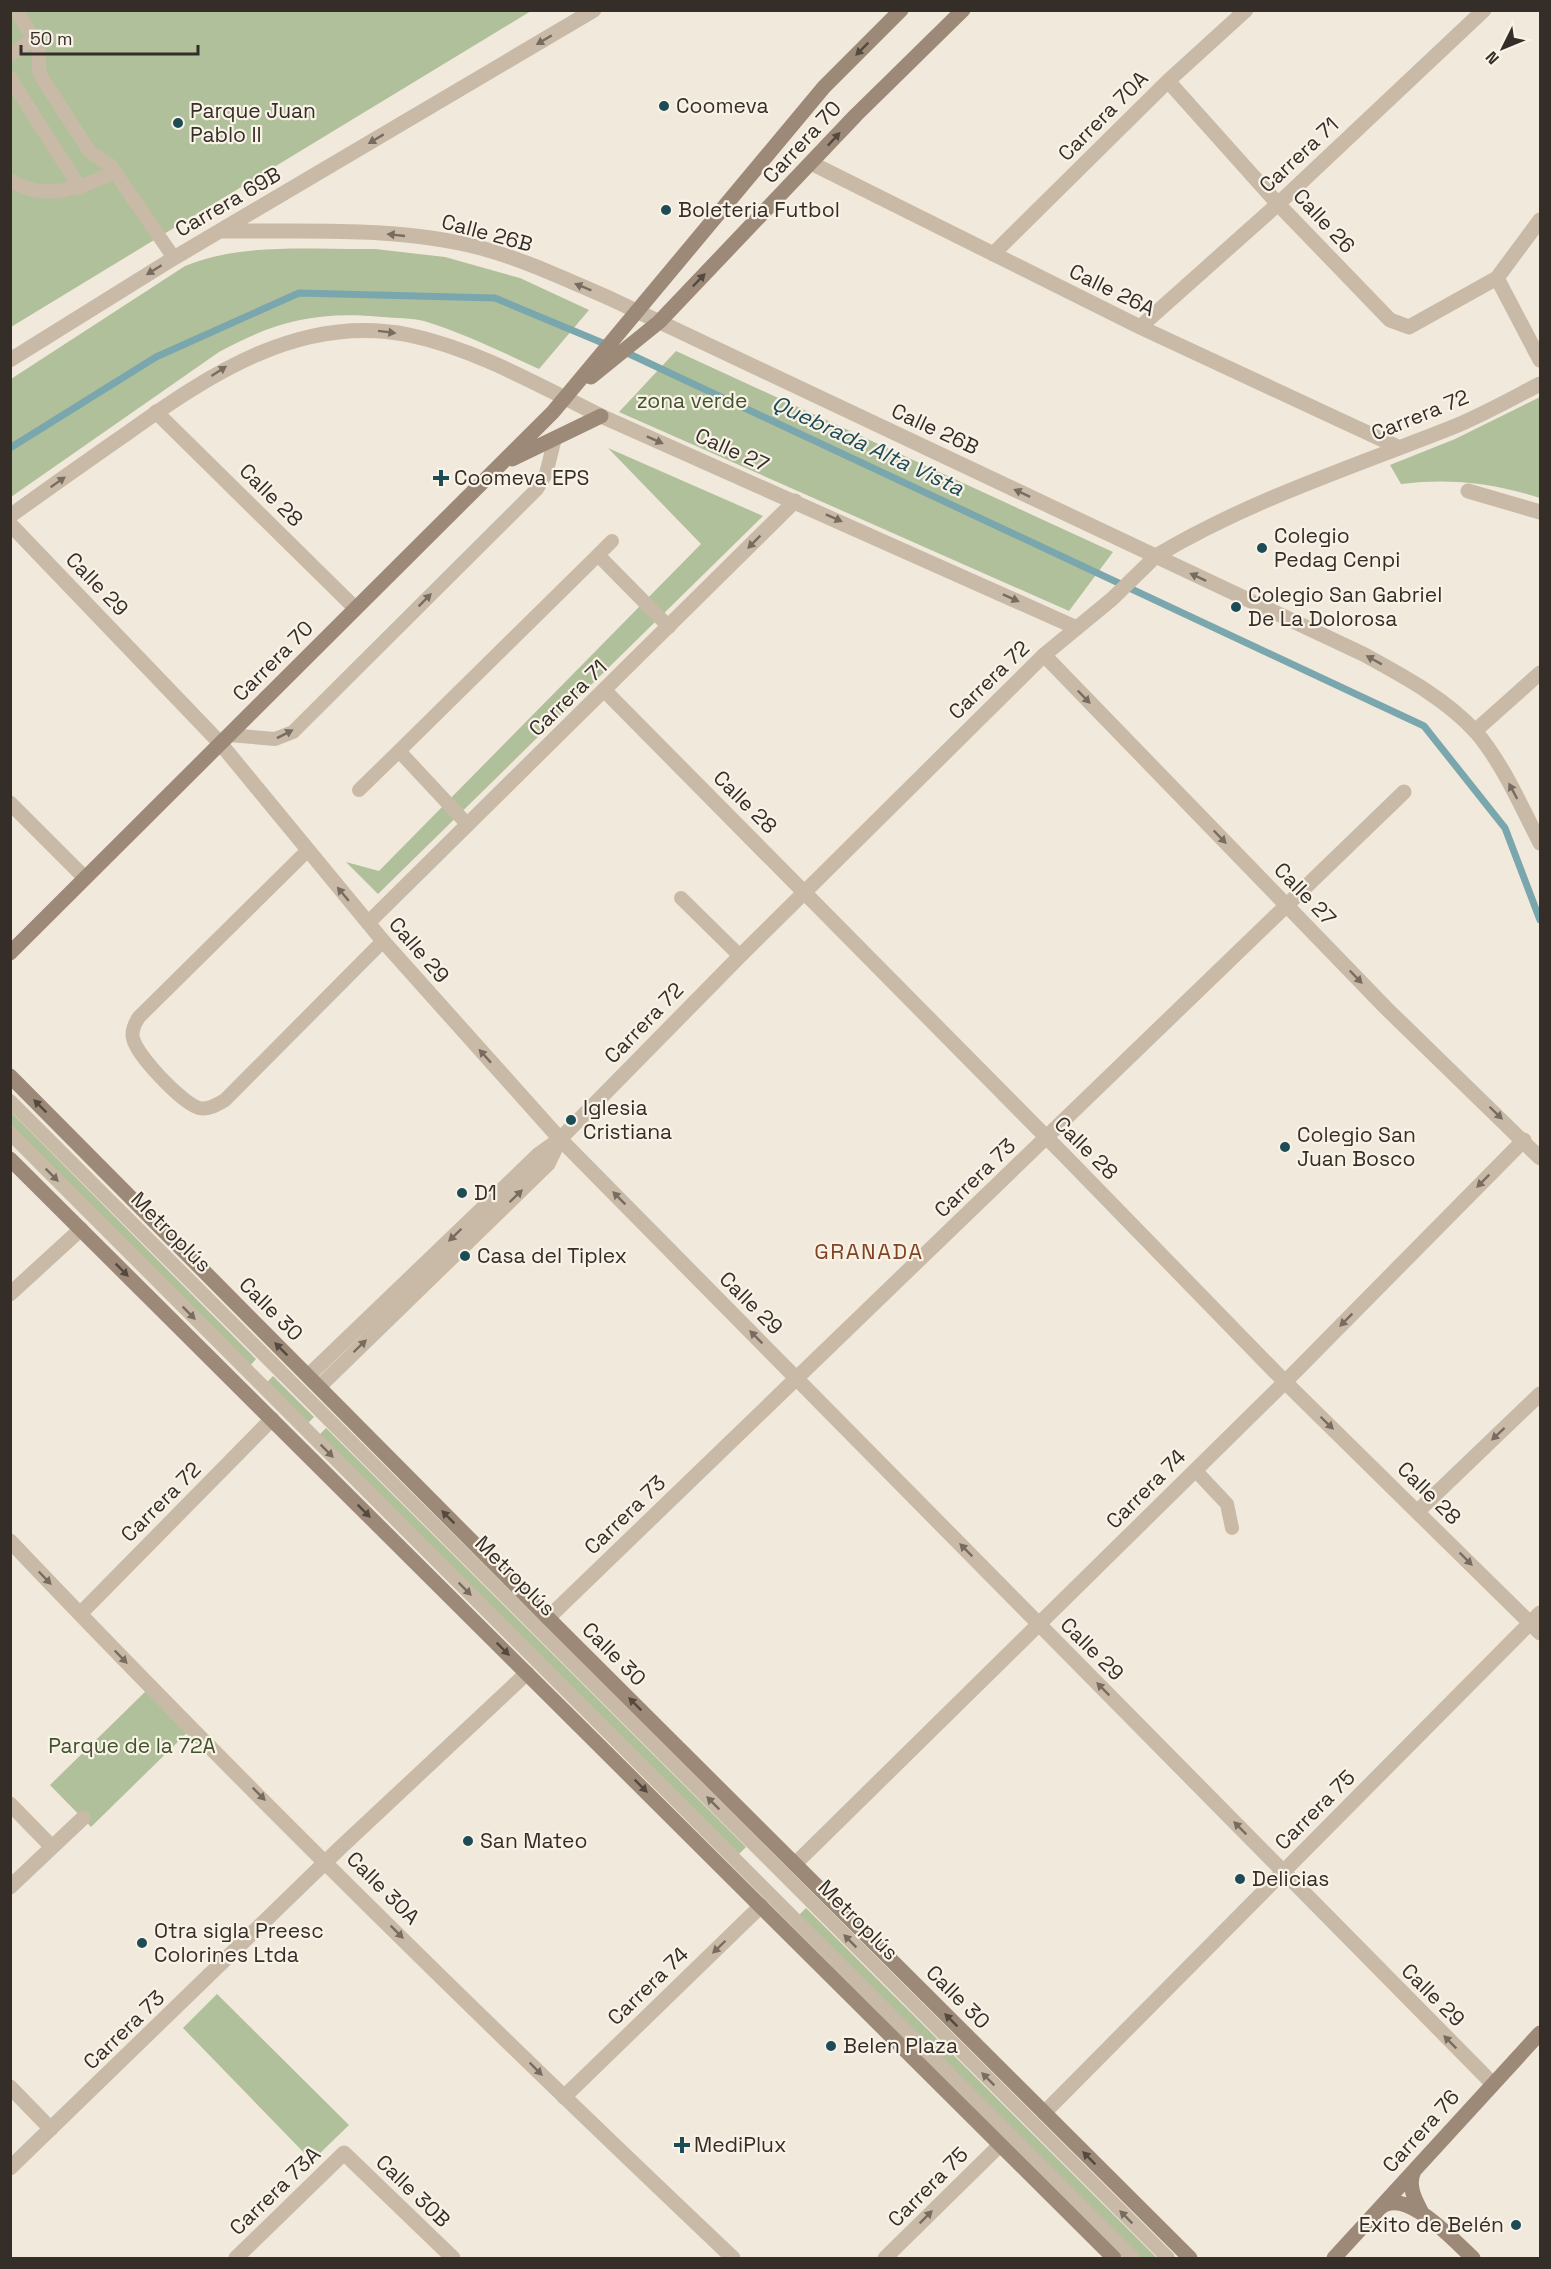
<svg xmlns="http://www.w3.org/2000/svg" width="1551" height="2269" viewBox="0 0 1551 2269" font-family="'Space Grotesk',sans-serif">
<rect width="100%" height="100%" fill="#f1e9db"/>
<!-- green -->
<path fill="#b0c09b" d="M11 11H531L11 327Z
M375 249 445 257 520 278 589 310 539 369C502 352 463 333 424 321 411 318 396 318 382 317 317 311 276 321 219 352L11 497V379L185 266C243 242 313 250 375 249Z
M676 351 1113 552 1069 611 619 412Z
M1540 397V498C1493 483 1450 478 1401 484L1390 465 1455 439Z
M608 448 763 516 378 894 346 862 379 871 701 544Z
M10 1111 256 1359 250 1366 11 1125Z
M273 1376 314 1417 307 1424 266 1383Z
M326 1428 746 1847 739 1854 319 1435Z
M150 1687 192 1728 91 1827 50 1785Z
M806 1908 1157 2258H1141L798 1916Z
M217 1994 349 2125 312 2161 183 2028Z"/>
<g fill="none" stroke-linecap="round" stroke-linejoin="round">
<!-- stream -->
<path stroke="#7aa6ad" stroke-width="7" d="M623 351 1424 726 1505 828 1540 920
M10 448 156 357 299 293 495 298 610 346"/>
<!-- service -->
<path stroke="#c9baa7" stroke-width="14" d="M16 10 39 47V71L42 78 90 152 110 165 174 258
M10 55 34 38
M10 78 80 188
M10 180C44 203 83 187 115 172
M598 555 612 541
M229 735 275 739 293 732 537 489 546 474 555 438
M359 790 399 751
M468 825 399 751 598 555 669 627
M307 851 139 1017C135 1023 131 1030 133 1038 136 1055 182 1103 199 1108 208 1110 217 1105 225 1100L383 941
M681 898 740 956
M10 1101 1168 2258
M10 1133 1133 2258
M1195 1470 1227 1504 1232 1528"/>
<!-- minor -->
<path stroke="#c9baa7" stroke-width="15" d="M1168 81 1278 204 1390 320 1409 327 1497 278 1540 220
M811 163 1140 327 1398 447
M993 254 1168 81 1246 10
M1497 278 1540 360
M1140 327 1278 204 1484 10
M156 412 355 608
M1468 491 1540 512
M10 524 220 743 383 941 560 1139 1492 2083
M1156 556C1251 499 1356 466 1458 425 1486 413 1513 398 1540 384
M605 691 1064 1155 1285 1382 1530 1623 1044 2113
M1475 731 1540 673
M10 803 85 878
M368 923 795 501
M10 1294 81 1229
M1418 1511 1540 1394
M80 1614 272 1419
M548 1618 1404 792
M10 1804 52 1847
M795 1864 1285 1382 1524 1140
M10 1887 83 1818
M10 2087 51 2129
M564 2097 761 1906
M10 2168 340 1848 527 1673
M236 2258 344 2153 453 2258
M885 2258 1000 2145"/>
<!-- tertiary -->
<path stroke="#c9baa7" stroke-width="15" d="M221 231C307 232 396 226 481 248 525 260 567 280 609 298L1363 654C1403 676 1445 698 1476 732 1503 764 1521 806 1540 843
M10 360 174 258 594 10
M10 516C49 488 87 461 126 434 210 374 301 313 409 335 476 349 540 386 601 416L1077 628
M1044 655 1386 1008 1540 1158
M308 1376 539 1154 560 1139 740 956 1044 655 1112 599 1156 556
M319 1387 548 1164 559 1141
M10 1541C244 1787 487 2025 733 2258
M1540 1613 1530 1623 1540 1633"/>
<!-- secondary -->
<path stroke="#9c8978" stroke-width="15" d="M591 377 659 322 856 115 963 10
M512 459 601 416
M10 953 553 412 824 87 901 10
M10 1076 548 1618 1190 2258
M10 1159 1114 2258
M1414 2171C1407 2185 1415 2200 1422 2213
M1380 2208C1405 2185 1456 2243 1473 2258
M1334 2258 1540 2033"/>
</g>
<!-- one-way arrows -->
<defs><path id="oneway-solid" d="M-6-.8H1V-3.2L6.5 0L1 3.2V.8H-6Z" transform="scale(1.5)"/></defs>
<g fill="#786c61">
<use href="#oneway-solid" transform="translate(544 40) rotate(149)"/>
<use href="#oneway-solid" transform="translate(376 139) rotate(149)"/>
<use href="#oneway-solid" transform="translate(396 235) rotate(-174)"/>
<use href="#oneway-solid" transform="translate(154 270) rotate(148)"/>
<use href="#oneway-solid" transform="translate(583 287) rotate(-158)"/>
<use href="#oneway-solid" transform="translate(387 332) rotate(7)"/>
<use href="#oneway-solid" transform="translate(219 371) rotate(-33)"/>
<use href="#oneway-solid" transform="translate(655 440) rotate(24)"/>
<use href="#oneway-solid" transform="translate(58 482) rotate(-35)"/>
<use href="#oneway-solid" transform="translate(1022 493) rotate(-155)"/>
<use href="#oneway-solid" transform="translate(834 518) rotate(24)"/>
<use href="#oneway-solid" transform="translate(754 542) rotate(135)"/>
<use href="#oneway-solid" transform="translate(1198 577) rotate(-155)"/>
<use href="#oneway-solid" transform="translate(1011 598) rotate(24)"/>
<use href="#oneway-solid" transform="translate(425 600) rotate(-45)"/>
<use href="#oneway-solid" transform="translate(1374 660) rotate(-151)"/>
<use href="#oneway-solid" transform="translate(1084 697) rotate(46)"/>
<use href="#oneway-solid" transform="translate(285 734) rotate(-27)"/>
<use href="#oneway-solid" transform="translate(1513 791) rotate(-118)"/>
<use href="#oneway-solid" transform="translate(1220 837) rotate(46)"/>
<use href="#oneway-solid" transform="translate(343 894) rotate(-130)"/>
<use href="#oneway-solid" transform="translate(1356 977) rotate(46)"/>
<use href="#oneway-solid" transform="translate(485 1056) rotate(-132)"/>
<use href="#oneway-solid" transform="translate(1496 1113) rotate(44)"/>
<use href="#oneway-solid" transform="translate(52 1175) rotate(45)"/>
<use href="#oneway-solid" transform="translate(1483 1181) rotate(135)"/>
<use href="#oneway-solid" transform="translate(516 1196) rotate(-44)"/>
<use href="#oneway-solid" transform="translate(619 1198) rotate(-135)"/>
<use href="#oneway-solid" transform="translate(455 1235) rotate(136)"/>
<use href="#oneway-solid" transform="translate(189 1313) rotate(45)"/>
<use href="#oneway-solid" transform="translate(1346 1320) rotate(135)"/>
<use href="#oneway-solid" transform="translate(756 1337) rotate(-135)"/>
<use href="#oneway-solid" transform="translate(360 1346) rotate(-44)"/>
<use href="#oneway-solid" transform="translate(1327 1423) rotate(44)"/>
<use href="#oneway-solid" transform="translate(1498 1434) rotate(137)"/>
<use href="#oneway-solid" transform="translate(327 1451) rotate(45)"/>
<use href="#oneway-solid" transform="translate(966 1550) rotate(-135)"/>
<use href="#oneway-solid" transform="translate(1466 1559) rotate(45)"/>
<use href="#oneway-solid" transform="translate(45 1578) rotate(46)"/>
<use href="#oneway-solid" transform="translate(465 1589) rotate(45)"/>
<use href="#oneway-solid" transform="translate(121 1657) rotate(46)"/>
<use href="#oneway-solid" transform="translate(1103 1689) rotate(-135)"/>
<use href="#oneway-solid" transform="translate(259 1794) rotate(45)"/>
<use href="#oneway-solid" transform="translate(713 1803) rotate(-135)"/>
<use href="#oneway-solid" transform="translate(1240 1828) rotate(-135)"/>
<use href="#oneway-solid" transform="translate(397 1932) rotate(45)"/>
<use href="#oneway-solid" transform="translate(850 1941) rotate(-135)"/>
<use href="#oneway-solid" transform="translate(719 1947) rotate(136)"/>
<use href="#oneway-solid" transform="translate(1450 2042) rotate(-135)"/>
<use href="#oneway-solid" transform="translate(536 2069) rotate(45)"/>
<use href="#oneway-solid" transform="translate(988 2079) rotate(-135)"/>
<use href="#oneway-solid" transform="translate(926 2217) rotate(-45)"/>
<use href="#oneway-solid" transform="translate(1126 2217) rotate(-135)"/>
</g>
<g fill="#54493f">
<use href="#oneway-solid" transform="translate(862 49) rotate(135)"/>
<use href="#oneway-solid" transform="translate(834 139) rotate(-47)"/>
<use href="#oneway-solid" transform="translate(699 280) rotate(-46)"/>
<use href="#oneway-solid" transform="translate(40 1106) rotate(-135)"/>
<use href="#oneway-solid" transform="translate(122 1270) rotate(45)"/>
<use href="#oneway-solid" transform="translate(281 1349) rotate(-135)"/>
<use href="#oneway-solid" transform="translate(364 1511) rotate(45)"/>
<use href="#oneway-solid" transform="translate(448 1517) rotate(-135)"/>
<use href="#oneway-solid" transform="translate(503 1649) rotate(45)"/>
<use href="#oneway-solid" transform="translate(635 1704) rotate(-135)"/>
<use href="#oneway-solid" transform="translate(641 1786) rotate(45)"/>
<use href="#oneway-solid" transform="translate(951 2020) rotate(-135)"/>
<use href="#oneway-solid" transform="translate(1089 2158) rotate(-135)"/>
</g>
<!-- markers -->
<g fill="#1e4c56" stroke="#f9f2e7" stroke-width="2">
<circle cx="664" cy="106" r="6"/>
<circle cx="178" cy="123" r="6"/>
<circle cx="666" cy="210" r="6"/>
<path d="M438 469h6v6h6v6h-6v6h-6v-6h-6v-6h6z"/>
<circle cx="1262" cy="548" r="6"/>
<circle cx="1236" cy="607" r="6"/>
<circle cx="571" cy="1120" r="6"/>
<circle cx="1285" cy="1147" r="6"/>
<circle cx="462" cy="1193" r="6"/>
<circle cx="465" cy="1256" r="6"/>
<circle cx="468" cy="1841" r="6"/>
<circle cx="1240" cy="1879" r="6"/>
<circle cx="142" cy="1943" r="6"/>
<circle cx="831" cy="2046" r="6"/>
<path d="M679 2136h6v6h6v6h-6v6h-6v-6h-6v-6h6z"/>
<circle cx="1516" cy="2225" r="6"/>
</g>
<g text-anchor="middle" stroke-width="4.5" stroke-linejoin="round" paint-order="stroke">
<!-- poi labels -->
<g font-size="21" fill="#352d27" stroke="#f9f2e7" text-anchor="start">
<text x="676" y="113">Coomeva</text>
<text x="190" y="118">Parque Juan<tspan x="190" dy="24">Pablo II</tspan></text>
<text x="678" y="217">Boleteria Futbol</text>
<text x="454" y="485">Coomeva EPS</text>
<text x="1274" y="543">Colegio<tspan x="1274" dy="24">Pedag Cenpi</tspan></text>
<text x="1248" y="602">Colegio San Gabriel<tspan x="1248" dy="24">De La Dolorosa</tspan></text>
<text x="583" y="1115">Iglesia<tspan x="583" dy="24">Cristiana</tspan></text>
<text x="1297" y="1142">Colegio San<tspan x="1297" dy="24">Juan Bosco</tspan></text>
<text x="474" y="1200">D1</text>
<text x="477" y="1263">Casa del Tiplex</text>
<text x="480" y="1848">San Mateo</text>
<text x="1252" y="1886">Delicias</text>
<text x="154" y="1938">Otra sigla Preesc<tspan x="154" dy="24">Colorines Ltda</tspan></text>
<text x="843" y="2053">Belen Plaza</text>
<text x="694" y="2152">MediPlux</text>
<text x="1504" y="2232" text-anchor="end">Exito de Belén</text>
</g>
<!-- street labels -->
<g font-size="21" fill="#352d27" stroke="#f9f2e7">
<text transform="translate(1103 116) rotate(-45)" y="7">Carrera 70A</text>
<text transform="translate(802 142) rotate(-47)" y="7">Carrera 70</text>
<text transform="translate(1299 155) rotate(-43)" y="7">Carrera 71</text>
<text transform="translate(228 202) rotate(-30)" y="7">Carrera 69B</text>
<text transform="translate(1324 221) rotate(47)" y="7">Calle 26</text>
<text transform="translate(487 233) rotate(15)" y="7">Calle 26B</text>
<text transform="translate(1112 290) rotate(26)" y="7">Calle 26A</text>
<text transform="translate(1420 415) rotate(-22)" y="7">Carrera 72</text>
<text transform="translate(935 429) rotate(25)" y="7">Calle 26B</text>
<text transform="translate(732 450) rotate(24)" y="7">Calle 27</text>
<text transform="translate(271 495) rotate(45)" y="7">Calle 28</text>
<text transform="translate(97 584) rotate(46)" y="7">Calle 29</text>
<text transform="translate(273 661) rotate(-45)" y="7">Carrera 70</text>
<text transform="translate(989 680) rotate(-44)" y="7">Carrera 72</text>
<text transform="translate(568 698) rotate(-44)" y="7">Carrera 71</text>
<text transform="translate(745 802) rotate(45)" y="7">Calle 28</text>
<text transform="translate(1305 894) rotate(46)" y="7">Calle 27</text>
<text transform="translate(419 950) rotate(49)" y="7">Calle 29</text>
<text transform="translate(644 1023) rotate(-46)" y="7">Carrera 72</text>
<text transform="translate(1086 1148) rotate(45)" y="7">Calle 28</text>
<text transform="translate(975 1178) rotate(-44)" y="7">Carrera 73</text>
<text transform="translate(171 1232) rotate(45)" y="7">Metroplús</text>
<text transform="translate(751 1303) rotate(45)" y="7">Calle 29</text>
<text transform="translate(271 1309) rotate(45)" y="7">Calle 30</text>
<text transform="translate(1146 1489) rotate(-45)" y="7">Carrera 74</text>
<text transform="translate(1429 1493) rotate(45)" y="7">Calle 28</text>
<text transform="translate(161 1502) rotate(-45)" y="7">Carrera 72</text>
<text transform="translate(625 1515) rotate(-44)" y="7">Carrera 73</text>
<text transform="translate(515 1576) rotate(45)" y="7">Metroplús</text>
<text transform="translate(1092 1649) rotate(45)" y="7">Calle 29</text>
<text transform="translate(614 1654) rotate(45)" y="7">Calle 30</text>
<text transform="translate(1315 1810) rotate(-45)" y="7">Carrera 75</text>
<text transform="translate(383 1888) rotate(45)" y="7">Calle 30A</text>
<text transform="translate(858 1920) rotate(45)" y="7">Metroplús</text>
<text transform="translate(648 1986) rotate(-44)" y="7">Carrera 74</text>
<text transform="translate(1433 1995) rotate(45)" y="7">Calle 29</text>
<text transform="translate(958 1997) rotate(45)" y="7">Calle 30</text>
<text transform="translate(124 2030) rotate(-44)" y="7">Carrera 73</text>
<text transform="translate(1421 2131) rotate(-48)" y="7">Carrera 76</text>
<text transform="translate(928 2187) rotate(-45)" y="7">Carrera 75</text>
<text transform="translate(275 2191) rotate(-44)" y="7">Carrera 73A</text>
<text transform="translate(413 2191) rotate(44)" y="7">Calle 30B</text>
</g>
<!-- park labels -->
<g font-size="21" fill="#40532c" stroke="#f9f2e7">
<text x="692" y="408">zona verde</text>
<text x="132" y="1753">Parque de la 72A</text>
</g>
<!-- water labels -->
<g font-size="22" font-style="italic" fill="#1e4c56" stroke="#f9f2e7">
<text transform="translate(868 445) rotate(25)" y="8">Quebrada Alta Vista</text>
</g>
<!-- neighbourhood labels -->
<g font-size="22" letter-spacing="1.5" fill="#824322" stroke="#f9f2e7">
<text x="869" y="1259">GRANADA</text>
</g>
</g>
<!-- border -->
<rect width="1551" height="2269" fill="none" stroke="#352d27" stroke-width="24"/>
<!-- north arrow -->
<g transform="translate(1503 48) rotate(227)" stroke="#f9f2e7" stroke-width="4.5" paint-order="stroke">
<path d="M0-4.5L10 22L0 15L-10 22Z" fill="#352d27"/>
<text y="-9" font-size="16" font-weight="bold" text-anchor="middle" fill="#352d27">N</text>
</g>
<!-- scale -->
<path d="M21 45v9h177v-9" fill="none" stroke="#352d27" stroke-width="3"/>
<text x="30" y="45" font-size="18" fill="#352d27" stroke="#f9f2e7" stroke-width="4.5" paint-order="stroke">50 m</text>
</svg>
